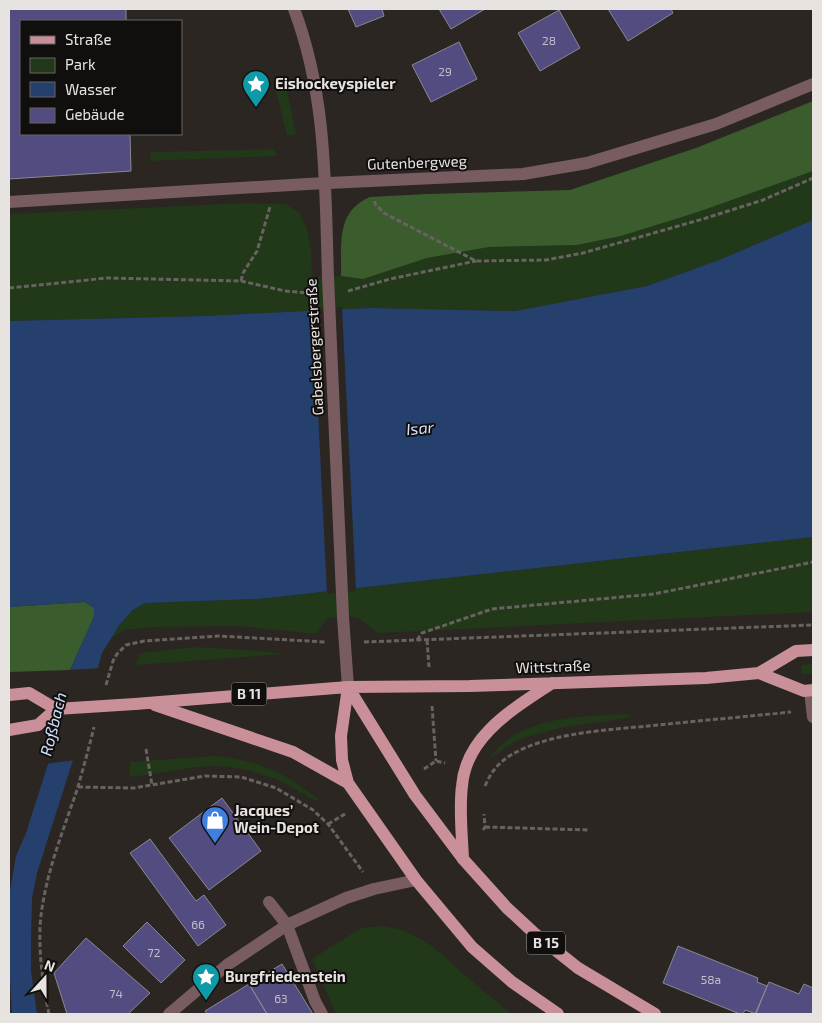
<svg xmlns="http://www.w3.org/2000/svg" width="822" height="1023" viewBox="0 0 822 1023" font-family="'Exo 2',sans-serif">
<rect width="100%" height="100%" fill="#2b2622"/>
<!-- green -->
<path fill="#213819" d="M285 80 296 134 287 136 274 82Z
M274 149 277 156 150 161 151 152Z
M813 171V220L719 260 647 286 515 311 371 308 203 316 9 321V214L247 203 285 204 300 213 307 229 311 250 312 277 341 276 363 279 427 258 489 247 577 245 621 236 698 212Z
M813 537V612L378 633 357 617 328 618 316 634 240 626 152 627 125 630 111 638C120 622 129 612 145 603L259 599Z
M196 647 260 651 286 654 135 665 141 653Z
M813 664V673L802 674 801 665Z
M631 714 627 718 564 727 527 737 512 743 489 759C518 715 584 716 631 714Z
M216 756C259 761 284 772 318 799L317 801C302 795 289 783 273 778 255 772 236 766 217 766 188 766 158 774 129 777L130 762Z
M382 926 402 930 421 939 440 952 460 971 511 1014H336L312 959 361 928Z"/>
<!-- forest -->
<path fill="#3b5d2e" d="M813 101V171L698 212 621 236 577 245 489 247 427 258 363 279 341 276C342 245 335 212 370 197L428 194 570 190 696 148Z
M85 602 94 608V617L70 670 9 672V607Z"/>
<!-- water -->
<path fill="#25406c" d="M813 220V537L259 599 145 603 133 610 120 624 102 653 73 760 37 873 32 898 31 936V971L37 1014H12L9 962V897L16 856 26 833 48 764 70 670 94 617V608L85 602 9 607V321L203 316 371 308 515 311 647 286 719 260Z"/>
<!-- pier -->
<path fill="#2b2622" d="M342 307 356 591 327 594 313 309Z
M100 668 76 760 45 764 68 670Z"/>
<!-- building -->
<path fill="#524c80" stroke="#898990" d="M9 9H126V21H21V134H130L131 171 9 179Z
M348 9H382L384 16 356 27Z
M439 9H485L451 29Z
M608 9H671L673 13 628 41Z
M559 10 580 48 540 71 518 33Z
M459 42 477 79 431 102 412 65Z
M222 798 261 851 209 890 169 838Z
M150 839 196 901 204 895 226 925 198 946 130 853Z
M147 922 185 960 161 983 123 946Z
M86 938 150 993 128 1014H67L54 973Z
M678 946 758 978 757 982 767 986 756 1014 745 1010 743 1014H740L663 983Z
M282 964 313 1014H267L249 984Z
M769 982 799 994 804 984 813 988V1014H755Z
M249 984 267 1014H207L205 1011Z"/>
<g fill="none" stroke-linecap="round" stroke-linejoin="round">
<!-- path -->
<path stroke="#686360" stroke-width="3" stroke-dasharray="5 2.5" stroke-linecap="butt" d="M375 201V204L384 213 476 261 546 260 583 253 703 219 763 200 813 178
M241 281 243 273 257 251 270 207
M9 288 107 278 241 281 285 291 309 293
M348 291 390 279 476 261
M417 640 422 633 492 609 654 594 813 562
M427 640 429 667
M364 642 813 625
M106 685 113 661 117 654 126 645 144 641 219 636 326 642
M432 706 436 761
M146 749 152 785
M424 769 436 761 445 763
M485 786C491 772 498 763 511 755 548 733 606 730 648 726 695 721 743 717 791 712
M78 787 134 788 205 776 241 777 276 788 313 810 328 824 363 872
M328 824 345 814
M485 827 588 830
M483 830 485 827 484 814
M49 1014C43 986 39 956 40 927 43 880 62 834 77 790 83 769 89 748 94 727"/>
<!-- minor -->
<path stroke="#795c60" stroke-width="12" d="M294 9C327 96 325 185 328 277
M9 202 307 184 523 174 587 163 716 124 813 84
M343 617 348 687
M810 691 813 717
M269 902 287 925 315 1001 322 1014
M169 1014 227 965 287 925 346 898 374 889 416 880"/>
<!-- major -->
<path stroke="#ca9099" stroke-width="12" d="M759 673 804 691 813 690
M348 687 415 795 463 859 507 908 534 933 578 968 655 1014
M348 687 341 736 342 760 348 783 416 880 472 947 512 982 558 1014
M9 695 29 693 56 709 38 725 9 730
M135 704 348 687 470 686 706 678 759 673 796 651 813 650
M155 705 293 752 348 783
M463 859C462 835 459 809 462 786 466 735 515 708 552 683"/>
<!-- minor-bridge -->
<path stroke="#795c60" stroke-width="12" d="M328 277 343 617"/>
<!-- major-bridge -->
<path stroke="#ca9099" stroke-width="12" d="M56 709 135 704"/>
</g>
<!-- icons -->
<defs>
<g id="sight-pin" transform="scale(1.4375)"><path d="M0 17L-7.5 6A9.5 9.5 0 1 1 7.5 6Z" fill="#0f9aa8" stroke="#110f0e"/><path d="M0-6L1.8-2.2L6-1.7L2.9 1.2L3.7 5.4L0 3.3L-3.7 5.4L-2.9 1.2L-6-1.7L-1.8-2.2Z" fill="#fff"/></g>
<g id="shop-pin" transform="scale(1.4375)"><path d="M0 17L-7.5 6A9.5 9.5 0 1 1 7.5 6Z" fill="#3f7fe0" stroke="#110f0e"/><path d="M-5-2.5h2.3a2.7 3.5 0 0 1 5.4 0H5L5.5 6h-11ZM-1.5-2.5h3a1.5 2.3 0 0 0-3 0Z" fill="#fff"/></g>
</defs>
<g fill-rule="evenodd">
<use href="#sight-pin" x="256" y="84"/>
<use href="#shop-pin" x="215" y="820"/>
<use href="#sight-pin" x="206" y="977"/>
</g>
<g text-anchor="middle" stroke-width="4" stroke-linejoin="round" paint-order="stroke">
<!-- number labels -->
<g font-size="12" fill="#c2bdc9">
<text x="549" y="45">28</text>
<text x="445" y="76">29</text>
<text x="198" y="929">66</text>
<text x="154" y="957">72</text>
<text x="711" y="984">58a</text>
<text x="116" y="998">74</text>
<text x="281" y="1003">63</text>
</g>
<!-- shield labels -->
<g fill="#110f0e" stroke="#a7a3a2" stroke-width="1">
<rect x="231.5" y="682.5" width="35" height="23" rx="4"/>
<rect x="527" y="931.5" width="38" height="23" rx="4"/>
</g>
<g font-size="14" font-weight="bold" fill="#e7e3e1">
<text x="249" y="699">B 11</text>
<text x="546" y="948">B 15</text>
</g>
<!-- poi labels -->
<g font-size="15" font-weight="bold" fill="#e7e3e1" stroke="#110f0e" text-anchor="start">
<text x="275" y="89">Eishockeyspieler</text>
<text x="234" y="816">Jacques’<tspan x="234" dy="17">Wein-Depot</tspan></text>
<text x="225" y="982">Burgfriedenstein</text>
</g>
<!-- street labels -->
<g font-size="15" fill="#e7e3e1" stroke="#110f0e">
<text transform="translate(417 163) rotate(-2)" y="5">Gutenbergweg</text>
<text transform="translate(315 347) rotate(-93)" y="5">Gabelsbergerstraße</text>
<text transform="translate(553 667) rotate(-2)" y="5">Wittstraße</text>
</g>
<!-- water labels -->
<g font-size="16" font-style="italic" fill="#cfe1ff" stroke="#110f0e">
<text transform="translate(420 428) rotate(-5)" y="6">Isar</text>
<text transform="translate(53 724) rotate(-76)" y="6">Roßbach</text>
</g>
</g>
<!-- border -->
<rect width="822" height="1023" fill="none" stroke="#e7e3e1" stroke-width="20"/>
<!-- legend -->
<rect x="20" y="20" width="162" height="115" fill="#110f0e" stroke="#676462"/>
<rect x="30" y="36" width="25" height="8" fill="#ca9099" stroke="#676462"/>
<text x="65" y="45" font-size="15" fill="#e7e3e1">Straße</text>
<rect x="30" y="58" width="25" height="15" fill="#213819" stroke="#676462"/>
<text x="65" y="70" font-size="15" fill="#e7e3e1">Park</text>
<rect x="30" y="82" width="25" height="15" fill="#25406c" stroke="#676462"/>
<text x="65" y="95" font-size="15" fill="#e7e3e1">Wasser</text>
<rect x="30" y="108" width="25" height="15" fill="#524c80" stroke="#676462"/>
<text x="65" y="120" font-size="15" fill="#e7e3e1">Gebäude</text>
<!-- north arrow -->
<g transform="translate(45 978) rotate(21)" stroke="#110f0e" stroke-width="4" paint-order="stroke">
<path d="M0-4L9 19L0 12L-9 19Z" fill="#e7e3e1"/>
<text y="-8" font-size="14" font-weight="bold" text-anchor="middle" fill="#e7e3e1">N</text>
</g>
</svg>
